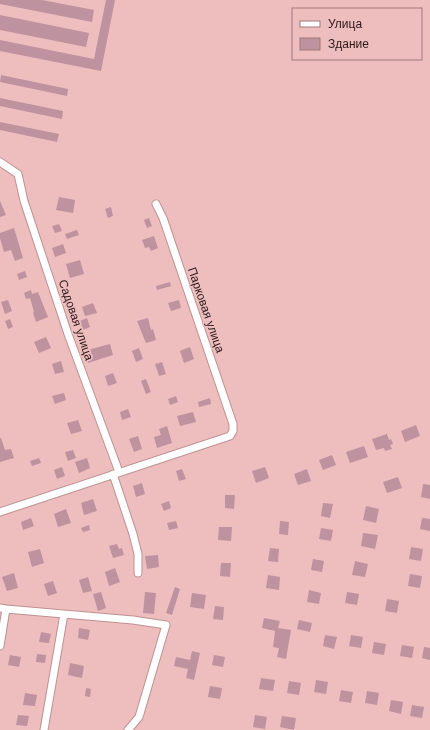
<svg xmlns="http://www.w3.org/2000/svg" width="430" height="730" viewBox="0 0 430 730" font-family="'DM Sans',sans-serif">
<rect width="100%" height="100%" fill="#eebdbd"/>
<!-- building -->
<path fill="#bf92a0" d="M0 0H42L94 10 92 22 0 4Z
M106 0H115L101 71 0 51V40L94 59Z
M0 15 89 33 86 47 0 30Z
M1 75 68 89 67 96 0 82Z
M0 98 63 111 62 119 0 106Z
M0 122 59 134 57 142 0 130Z
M59 197 75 200 73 213 56 210Z
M0 201 6 215 0 217Z
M111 207 113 216 108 218 105 209Z
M149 218 152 226 147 228 144 220Z
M59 224 62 231 55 233 52 226Z
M14 228 23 258 15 261 11 250 4 252 0 238V233Z
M77 230 79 235 67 239 65 234Z
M154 236 158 248 151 251 149 247 145 248 142 240Z
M63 244 66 253 55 257 52 248Z
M80 260 84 274 70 278 66 264Z
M25 271 27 277 19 280 17 274Z
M170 282 171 286 157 290 156 286Z
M31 290 32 294 38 292 48 317 36 322 33 313 34 312 30 298 26 299 24 293Z
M8 300 12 311 5 314 1 302Z
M179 300 181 308 171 311 168 303Z
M93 303 97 313 85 316 82 307Z
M87 318 90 327 83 330 80 321Z
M148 318 151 330 153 329 156 340 146 343 137 321Z
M10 319 13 327 8 329 5 321Z
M46 337 51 348 39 353 34 342Z
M110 344 113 355 88 363 84 351Z
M190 347 194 359 184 363 180 351Z
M139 348 143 359 136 362 132 351Z
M61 361 64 372 55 374 52 364Z
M162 362 166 374 159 376 155 364Z
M113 373 117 383 108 386 105 376Z
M146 379 151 392 146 394 141 381Z
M64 393 66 400 55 404 52 396Z
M176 396 178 402 170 405 168 399Z
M210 398 211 404 199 407 198 402Z
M128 409 131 417 122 420 120 412Z
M193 412 196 422 180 426 177 416Z
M78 420 82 431 71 434 67 423Z
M416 425 420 436 405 442 401 431Z
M167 426 172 443 157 448 154 437 161 435 159 429Z
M387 434 389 440 391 439 393 444 390 445 392 449 385 451 384 448 376 450 372 439Z
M138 436 142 449 134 452 129 439Z
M0 438H1L5 450 11 449 14 458 0 462Z
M364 446 368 457 350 463 346 452Z
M73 450 76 458 68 461 65 452Z
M332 455 336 465 323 470 319 460Z
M39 458 41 463 32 466 30 461Z
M87 458 90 468 79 473 75 462Z
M62 467 65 476 57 479 54 470Z
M265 467 269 478 256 483 252 471Z
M182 469 186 479 179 481 176 471Z
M307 469 311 481 298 485 294 474Z
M398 477 402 488 387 493 383 482Z
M142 483 145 494 136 497 133 486Z
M423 484 430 485V499L421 497Z
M225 495H235L234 509 225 508Z
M93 499 97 511 84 515 81 503Z
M169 501 171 508 164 511 161 504Z
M323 503 333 504 330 518 321 516Z
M366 506 379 509 376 523 363 520Z
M66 509 71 523 58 527 54 514Z
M31 518 34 526 23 530 21 522Z
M422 518 430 519V531L420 529Z
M176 521 178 528 169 530 167 523Z
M280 521 289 522 288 535 279 534Z
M89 525 90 530 83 532 81 528Z
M219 527H232L231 541 218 540Z
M321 528 333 530 331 541 319 539Z
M363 533 378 535 375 549 361 546Z
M117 544 119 549 122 548 124 555 113 558 109 546Z
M411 547 423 549 421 561 409 559Z
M270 548 279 549 278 562 268 561Z
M40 549 44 563 32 567 28 552Z
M158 555 159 567 147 569 145 556Z
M313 559 324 561 322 572 311 570Z
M355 561 368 564 365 577 352 575Z
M221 563H231L230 577 220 576Z
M115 568 120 582 109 586 105 572Z
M14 573 18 588 7 591 2 577Z
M410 574 422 576 420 588 408 586Z
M268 575 280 577 279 590 266 588Z
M88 577 92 591 83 593 79 580Z
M53 581 57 593 48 596 44 584Z
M175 587 180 589 172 615 166 613Z
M309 590 321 593 319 604 307 602Z
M101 592 106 608 98 611 93 594Z
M145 592 156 593 154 614 143 613Z
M347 592 359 594 357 605 345 603Z
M192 593 206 595 204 609 190 607Z
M387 599 399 601 397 613 385 611Z
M215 606 224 607 223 620 213 619Z
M264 618 280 621 278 628 291 630 286 659 277 657 279 648 273 647 275 631 262 628Z
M299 620 312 623 310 632 297 629Z
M79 628 90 630 88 640 78 638Z
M41 632 51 634 49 643 39 642Z
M325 635 337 637 334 649 323 646Z
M351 635 363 637 361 648 349 646Z
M374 642 386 644 384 655 372 653Z
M402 645 414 647 412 658 400 656Z
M424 647 430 648V660L422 658Z
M192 651 200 653 194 680 186 678 188 669 174 666 176 657 190 660Z
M37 654 46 655 45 663 36 662Z
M10 655 21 657 19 667 8 665Z
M214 655 225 657 223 667 212 665Z
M70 663 84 666 82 678 68 675Z
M261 678 275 680 273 691 259 689Z
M316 680 328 682 326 694 314 692Z
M289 681 301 683 299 695 287 693Z
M210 686 222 688 220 699 208 697Z
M86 688 91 689 90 697 85 696Z
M341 690 353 692 351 703 339 701Z
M367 691 379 693 377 705 365 703Z
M25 693 37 695 35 706 23 705Z
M391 700 403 702 401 714 389 711Z
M412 705 424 707 422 718 410 716Z
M18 715 29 716 27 726 16 725Z
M255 715 267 717 265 729 253 727Z
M282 716 296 718 294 730 280 727Z"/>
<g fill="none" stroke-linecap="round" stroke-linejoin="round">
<!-- minor casing -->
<g stroke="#c09191" stroke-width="9">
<path id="minor" d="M0 162 18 174 24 201 68 334 119 472
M113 474 133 534 138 554V573
M0 512 230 436 233 431V424L163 218 156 204
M0 608 6 609 0 646
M6 609 133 620 166 625 139 717 128 730
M44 730 64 614"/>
</g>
<!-- minor -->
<use href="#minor" stroke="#fff" stroke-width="7"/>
</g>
<g text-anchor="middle" stroke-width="3.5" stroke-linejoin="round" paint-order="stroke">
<!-- street labels -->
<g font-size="12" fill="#2a1818" stroke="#eebdbd">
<text transform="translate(206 310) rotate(71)" y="4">Парковая улица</text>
<text transform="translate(76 320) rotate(71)" y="4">Садовая улица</text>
</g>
</g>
<!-- legend -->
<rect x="292" y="8" width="130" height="52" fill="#eebdbd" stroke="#a07b7b"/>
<rect x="300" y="21" width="20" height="6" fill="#ffffff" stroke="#a07b7b"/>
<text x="328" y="28" font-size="12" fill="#2a1818">Улица</text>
<rect x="300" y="38" width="20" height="12" fill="#bf92a0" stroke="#a07b7b"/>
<text x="328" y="48" font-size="12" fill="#2a1818">Здание</text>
</svg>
